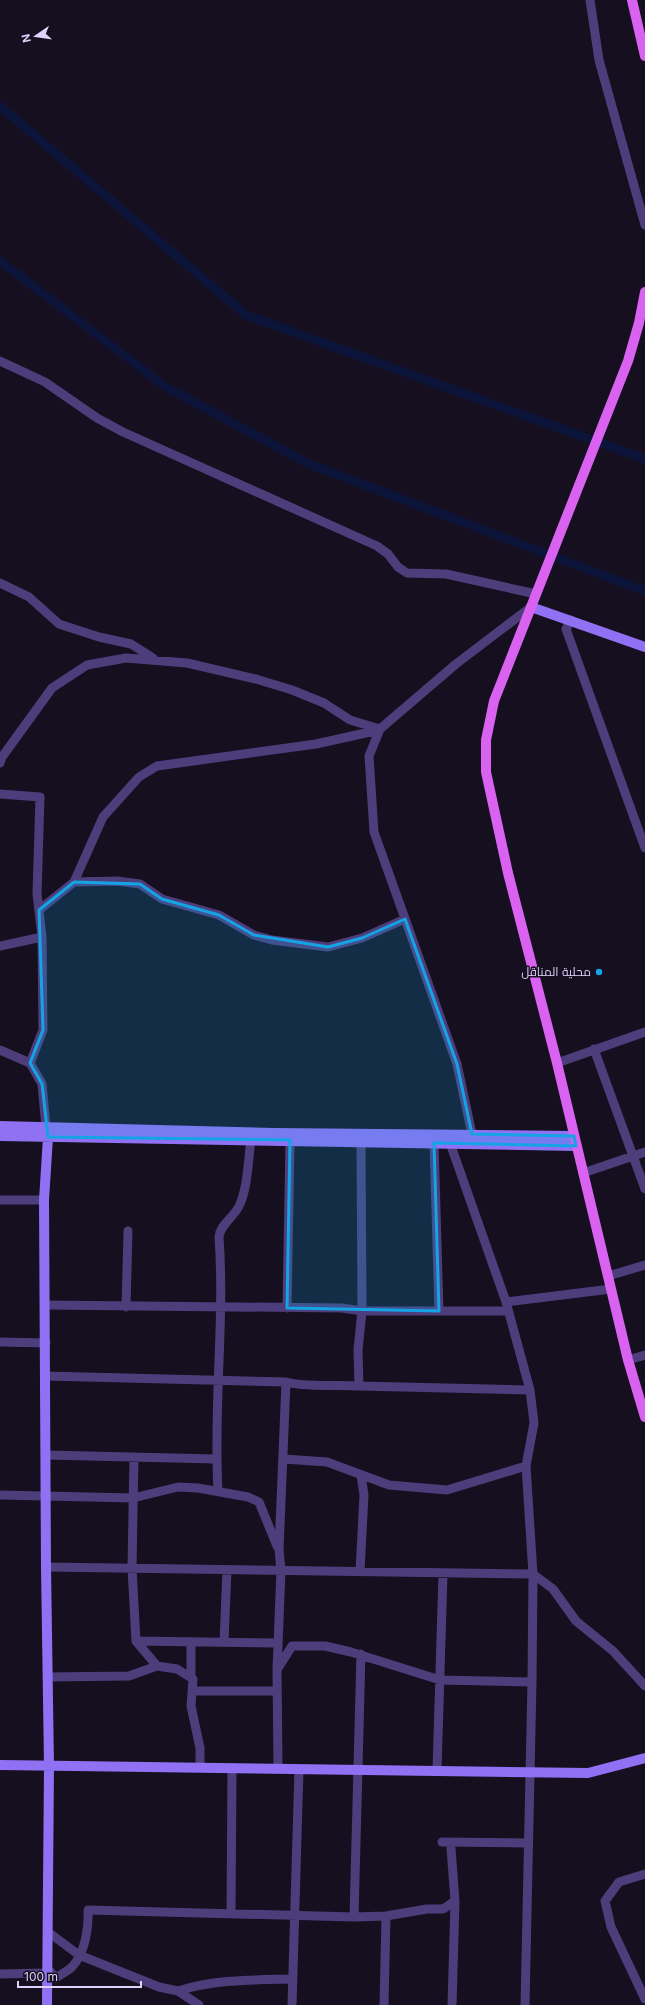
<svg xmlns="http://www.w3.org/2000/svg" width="645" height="2005" viewBox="0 0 645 2005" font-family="Inter,Cairo,sans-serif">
<rect width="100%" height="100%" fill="#150f20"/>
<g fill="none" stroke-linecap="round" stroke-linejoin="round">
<!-- canal -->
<path stroke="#0d143a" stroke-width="9" d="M0 106 246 315 645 459
M0 261 166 387 309 464 645 591"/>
<!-- street -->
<path stroke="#4d3e7b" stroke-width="9" d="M590 0 599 60 645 225
M0 361 45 382 97 418 123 432 377 546 388 554 398 567 407 573 446 574 536 594
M0 583 29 597 59 624 99 637 131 644 153 658
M571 620 566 629 645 848
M0 763 2 757 52 688 87 665 126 658 187 663 256 679 292 690 324 703 350 720 380 729
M0 794 40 797 37 894 42 937 43 1030 30 1063 42 1084 46 1127
M74 882 117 881 140 884 162 899 219 915 254 935 272 940 328 947 362 938 405 919
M39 910 74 882 103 817 139 777 157 766 316 744 379 730
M0 946 42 937
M594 1049 645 1189
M0 1050 30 1063
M557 1063 645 1032
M472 1134 457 1064 374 832 369 756 380 729 456 664 531 607
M434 1143 439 1311
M450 1143 506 1302 530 1390 534 1423 526 1466 533 1574 532 1682 525 2005
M583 1173 645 1152
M0 1200H44
M608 1276 645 1265
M506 1302 611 1289
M45 1305 342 1308 362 1311H508
M126 1307 128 1231
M287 1308 290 1140
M0 1342 46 1343
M628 1360 645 1355
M45 1376 286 1382C309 1388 335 1384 359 1386L530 1390
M359 1386 358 1350 362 1311 361 1141
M46 1455 216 1459
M134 1457 132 1568 136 1641 157 1666 177 1669 193 1679 191 1706 200 1748V1767
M284 1459 327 1462 389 1485 447 1490 526 1466
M218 1491C213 1407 225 1322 219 1237 220 1224 235 1217 240 1204 248 1185 248 1161 251 1140
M0 1495 133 1498 178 1487 198 1488 248 1497 259 1502 277 1546
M46 1567 533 1574 553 1589 576 1621 613 1651 645 1686
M360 1571 364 1495 361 1475
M136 1641 278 1643
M224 1642 227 1570
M278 1668 292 1646H325L351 1652 440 1680 532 1682
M48 1677 129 1676 157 1666
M191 1678V1642
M193 1691H277
M278 1768 277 1669 281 1571 279 1549 286 1382
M437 1770 443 1574
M442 1842 528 1843
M451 1848 455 1901 452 2005
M645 1874 619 1882 605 1901 611 1927 645 1999
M231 1914 232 1768
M354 1917 361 1654
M48 1932 79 1955 159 1987 178 1991 199 2005
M47 1968 56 1978C61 1974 68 1971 72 1967 85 1953 89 1928 88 1910L354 1917 386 1916 427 1909H443L455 1901
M0 1974 47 1973
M178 1991C215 1979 254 1980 293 1979
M292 2005 299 1769
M384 2005 386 1916"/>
<!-- secondary -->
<path stroke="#9071f3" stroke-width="10" d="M531 607 645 647
M0 1126 273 1133 574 1136
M46 1127 48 1137 44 1200 46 1567 49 1766 47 2005
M0 1136 576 1146
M0 1765 588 1773 645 1758"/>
<!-- primary -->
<path stroke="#da62f1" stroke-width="10" d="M632 0 645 56
M645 292 639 323 628 361 494 701 486 740V772L508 873 557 1063 628 1360 645 1417"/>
</g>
<!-- marked area -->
<path fill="#14a4e5" fill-opacity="0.2" stroke="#14a4e5" stroke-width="3" stroke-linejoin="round" d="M74 882 140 884 162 899 219 915 254 935 328 947 362 938 405 919 457 1064 472 1134 574 1136 576 1146 434 1143 439 1311 287 1308 290 1140 48 1137 42 1084 30 1063 43 1030 39 910Z"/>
<!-- markers -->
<circle fill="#14a4e5" stroke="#150f20" stroke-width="1.5" cx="599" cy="972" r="4"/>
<g text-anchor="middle" stroke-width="3" stroke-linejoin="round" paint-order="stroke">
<!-- poi labels -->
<g font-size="12" fill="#dfd2fb" stroke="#150f20" text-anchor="end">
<text x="591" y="976">محلية المناقل</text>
</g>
</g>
<!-- north arrow -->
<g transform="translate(36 36) rotate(257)" stroke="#150f20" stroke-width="3" paint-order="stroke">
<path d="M0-3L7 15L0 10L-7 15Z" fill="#dfd2fb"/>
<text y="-6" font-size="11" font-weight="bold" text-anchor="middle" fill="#dfd2fb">N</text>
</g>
<!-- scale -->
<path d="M18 1981v6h123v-6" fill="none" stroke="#dfd2fb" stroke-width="2"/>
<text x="24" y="1981" font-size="12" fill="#dfd2fb" stroke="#150f20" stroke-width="3" paint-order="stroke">100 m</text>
</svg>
